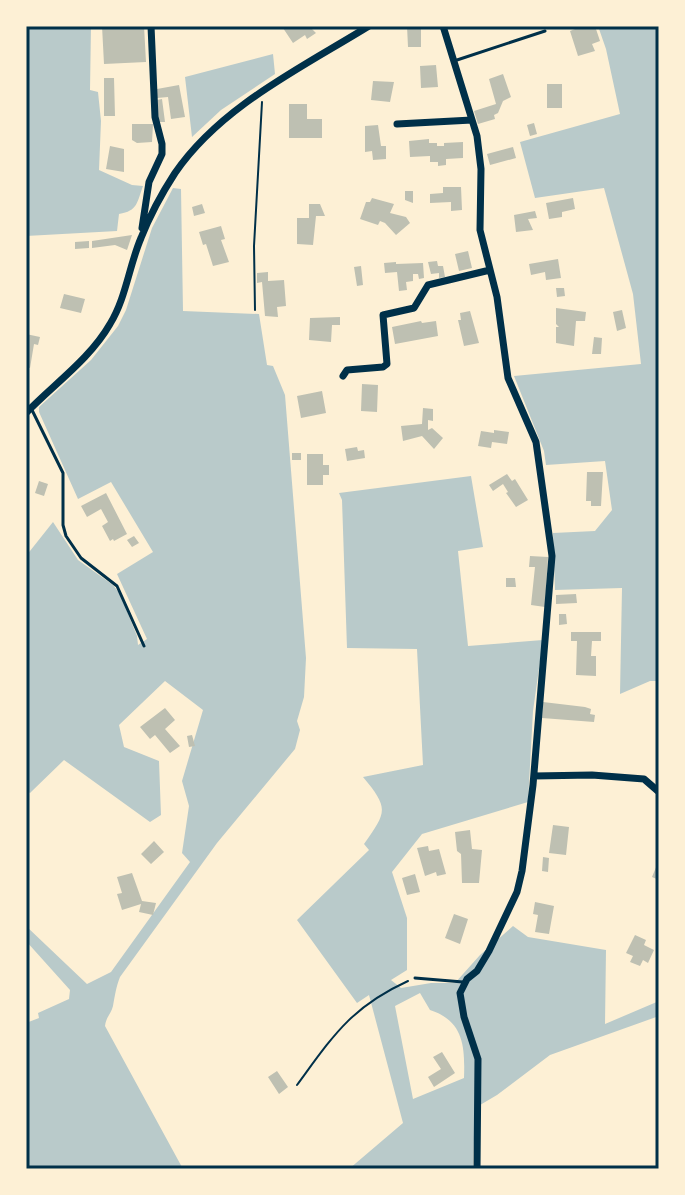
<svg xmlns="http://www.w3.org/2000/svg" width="685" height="1195" viewBox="0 0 685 1195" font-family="'Exo 2',sans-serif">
<rect width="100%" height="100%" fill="#fdf0d5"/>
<!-- green -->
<path fill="#b9caca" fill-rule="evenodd" d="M26 26H91L90 90 98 92 101 121 99 170 132 185 143 186C137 202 138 211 119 214L117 231 26 236Z
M598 26H659V681H650L620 694 622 588 555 590 553 533 595 531 612 510 605 461 546 465 544 451 514 376 641 364 633 294 604 188 535 198 520 142 620 114 606 49Z
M273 54 275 74 221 110 192 137 185 77Z
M173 188 181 189 183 311 259 314 267 365 273 366 285 395 306 658 304 697 297 721 300 730 295 749 217 843 120 977C116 987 115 995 113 1006 111 1014 106 1017 105 1026L183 1169H26V1023L39 1018 38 1013 69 999 70 990 26 941V926L87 984 111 972 190 862 182 853 189 806 182 781 203 710 165 681 119 725 124 747 159 761 161 815 150 822 64 760 30 793 26 790V556L53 522 78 560 113 585 120 594 137 636 138 645 147 639 117 574 153 552 111 482 78 499 39 412V407L91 360 118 326 126 310 152 228Z
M471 476 483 547 458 551 468 646 543 640 533 711 528 802 422 834 392 872 407 918V970L391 980 401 988 431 983H455L480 955 513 926 528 937 606 950 605 1024 659 1001V1016L550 1055 497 1095 475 1108 473 1169H349L403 1123 369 995 357 1003 297 920 369 850 364 844C387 812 389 808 363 777L423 765 417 649 347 648 342 500 339 493ZM420 993 430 1010C464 1021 465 1047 464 1078L413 1099 395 1006Z"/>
<!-- building -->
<path fill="#bec0b2" d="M102 26H144L146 62 104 64Z
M286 26H309L316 33 307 39 305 35 293 43 283 28Z
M407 26H421V47H408Z
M583 26H595L600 41 592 44 595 51 578 56 570 31Z
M436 65 438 87 421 88 420 66Z
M503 74 511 97 503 101 498 113 494 115 495 119 478 124 474 111 496 104 489 79Z
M104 78H114L115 116H104Z
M373 81 394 82 390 102 371 100Z
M547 84H562V108H547Z
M179 85 185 117 171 119 168 97 157 98V89Z
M162 99 165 122H158L157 100Z
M289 104H307V119H322V138H289Z
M534 123 537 134 530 136 527 125Z
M132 124H153L152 142 137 143 132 140Z
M378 125 381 146H386V159L373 160 372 151 365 152V126Z
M429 139V143H437V146H444V143L463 142V158L446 159V165L438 166V162H430V156L410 157 409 141Z
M110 146 124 149V172L106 169Z
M513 147 516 158 490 165 487 154Z
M443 187H461L462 210 451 211V202L430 203V194L443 193Z
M405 191H413V203L405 200Z
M372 198 394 204 390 213 406 217 410 223 396 235 385 223 380 221 378 225 360 219 366 202H370Z
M573 198 575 209 562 212V217L549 219 546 203Z
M202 204 205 213 194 216 192 207Z
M309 204H320L325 216H316L313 245 297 244V218H309Z
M535 211 537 218 528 219 533 230 516 232 514 215Z
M221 226 225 239 221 240 229 262 213 266 206 244 203 245 199 232Z
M132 235 127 250 115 245 92 248V241Z
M89 241V248L75 249V242Z
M468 251 472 268 459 271 455 254Z
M558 259 561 278 546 280 545 272 531 275 529 264Z
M437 261 438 266H443L445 277 439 278V273L431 274 428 262Z
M396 262V264L423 263 424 278 419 279 418 274H413V281L406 282 407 290 399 291 397 272 385 273 384 263Z
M361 266 363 285 357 286 354 267Z
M268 272V281L284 280 286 306 277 307 278 317 265 316 262 282 257 283V273Z
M556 288H564L565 296 557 297Z
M64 294 85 299 81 313 60 308Z
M556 308 586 312 585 321H576L574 346 556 343V327H559L556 324Z
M622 310 626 328 617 331 613 312Z
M470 311 479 343 464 346 458 320H461L460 313Z
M340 317V325H332L331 342 309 340 310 318Z
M421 321 422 323 436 321 438 336 395 344 392 327Z
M26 334 40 337 38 345 34 344 30 368 26 367Z
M594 337 602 338 601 354H592Z
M362 384 378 385 377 412 361 411Z
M322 391 326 413 301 418 297 396Z
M423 408 433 409V421L428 420V430L432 428 443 438 434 449 422 436 403 441 401 426 422 424Z
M494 430 509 432 507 444 492 442 491 448 478 446 481 431 494 433Z
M357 447 358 451 364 450 365 458 347 461 345 449Z
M292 453H301V460H292Z
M307 454H323V465H329V475H323V485H307Z
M587 472H603L601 506H591V501H586Z
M507 474 512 481 515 479 528 500 516 507 506 493 508 492 503 484 493 491 489 485Z
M39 481 48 484 44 496 35 493Z
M106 493 127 534 114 541 113 539 110 541 102 526 108 522 101 509 87 517 81 506Z
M134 536 139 543 132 547 127 540Z
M530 556 548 557 545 607 531 605 535 567H529Z
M506 578H515L516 587H506Z
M576 594 577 603 556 604V595Z
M559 614H566L567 624 559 625Z
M571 632H601V641H592L591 656H596V676L576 675 577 641H571Z
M543 702 585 707 591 709 590 714 595 715 594 722 542 718Z
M165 708 175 720 165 729 180 746 170 753 155 735 150 739 140 727Z
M192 735 195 746 189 747 187 736Z
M553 825 569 827 566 855 549 853Z
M470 830 472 849 482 850 479 883H462L461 854 457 851 455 832Z
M154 841 164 852 151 864 141 854Z
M428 846 429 851 439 849 446 874 437 876 436 872 425 876 417 848Z
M543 857 549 858 548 872 542 871Z
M659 860V880L652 877Z
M132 873 142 901 156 903 153 915 139 912 141 904 122 910 117 894 122 893 117 877Z
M415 874 420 892 407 895 402 878Z
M535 902 554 906 549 934 535 932 538 915 533 914Z
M454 914 468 919 460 944 445 938Z
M635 935 646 940 644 945 654 950 648 963 643 960 640 966 630 962 633 956 626 953Z
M442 1052 455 1073 434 1087 428 1077 441 1069 433 1057Z
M277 1071 288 1087 279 1094 268 1077Z"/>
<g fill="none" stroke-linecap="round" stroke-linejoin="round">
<!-- path -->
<path stroke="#003049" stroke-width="2" d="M255 310 254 246 262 102
M297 1085C333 1036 351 1007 408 981"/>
<!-- service -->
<path stroke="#003049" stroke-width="3" d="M457 60 545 31
M31 408 63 473V525L66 536 81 558 117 586 144 646
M415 978 463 982"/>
<!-- minor -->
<path stroke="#003049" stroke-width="7" d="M443 26 477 136 481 169 480 230 497 297 508 378 536 442 552 556 533 785 522 871 517 892 489 951 477 971 467 979 460 993 464 1017 478 1059 477 1169
M397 124 472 120
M142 228 149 182 162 154V144L155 117 151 26
M343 376 347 370 383 367 387 364 383 315 414 308 428 285 490 270
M26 413C54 384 90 359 110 324 126 298 129 266 141 238 150 215 162 193 175 173 221 106 301 68 369 26
M534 776 592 775 644 779 659 792"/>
</g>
<!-- border -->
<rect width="685" height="1195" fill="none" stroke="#fdf0d5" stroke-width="56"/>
<rect x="28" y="28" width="629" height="1139" fill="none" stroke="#003049" stroke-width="3"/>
</svg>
